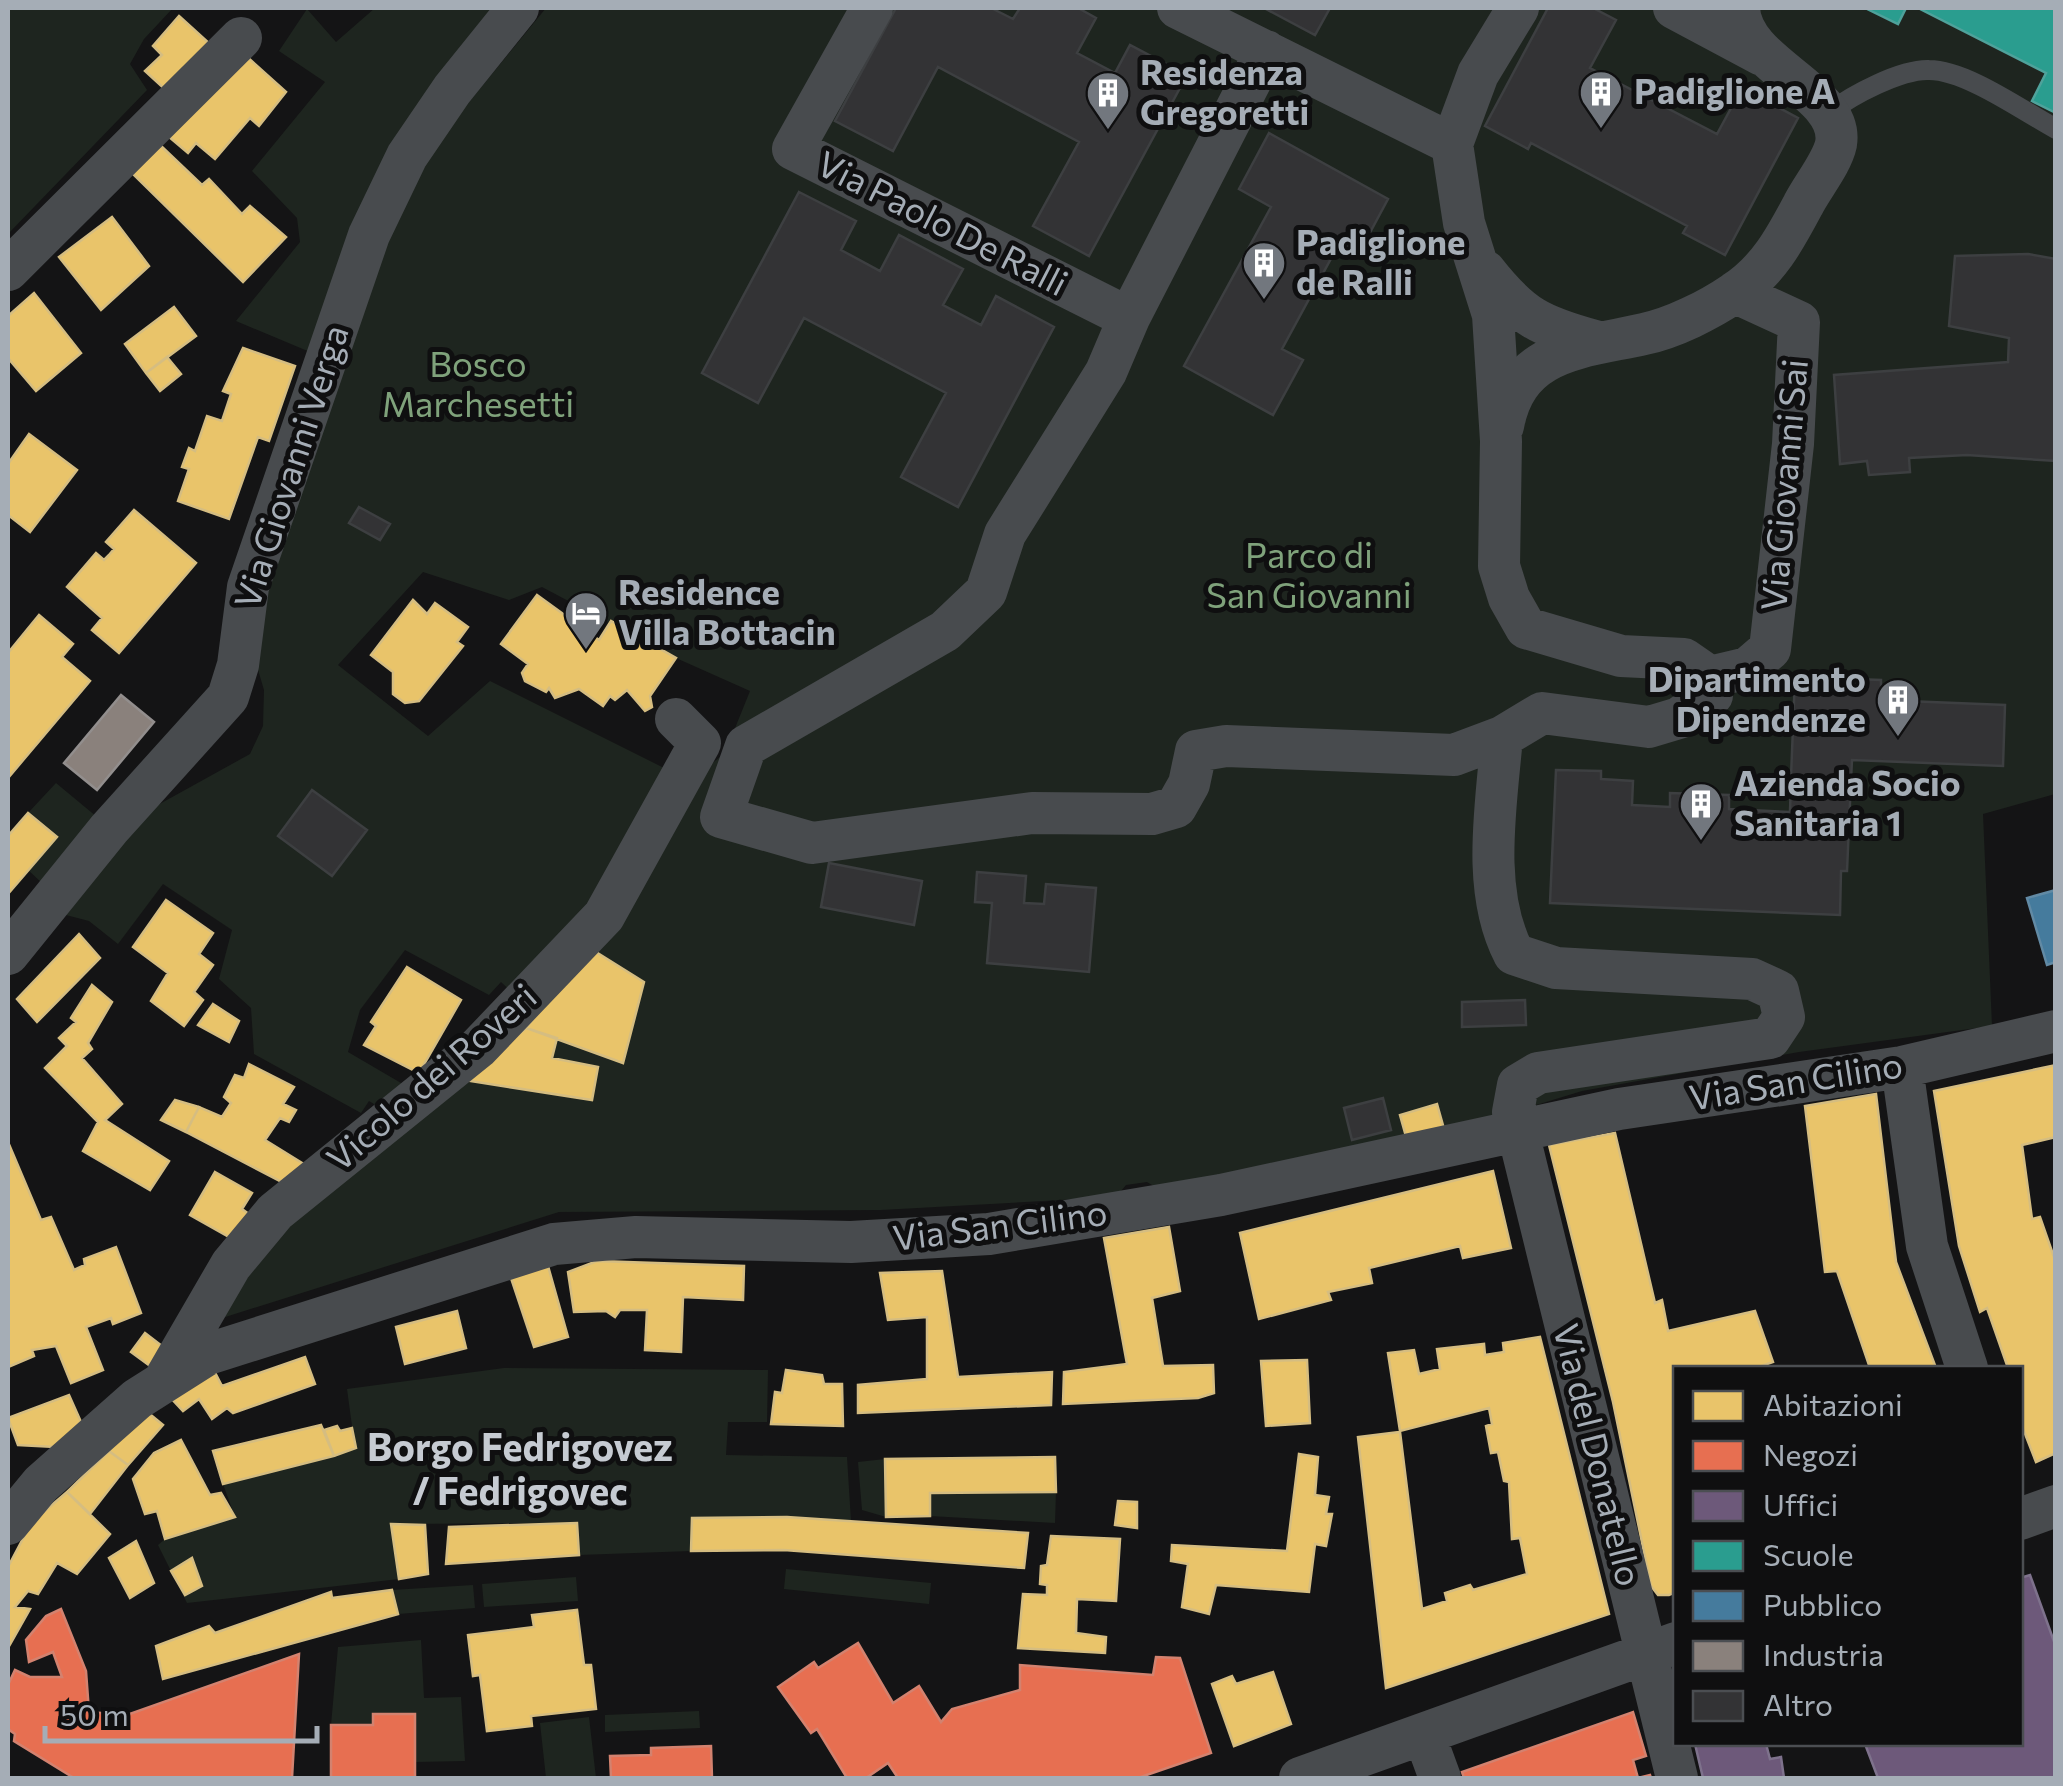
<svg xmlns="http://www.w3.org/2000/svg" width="2063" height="1786" viewBox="0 0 2063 1786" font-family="Commissioner,sans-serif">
<rect width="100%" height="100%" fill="#141415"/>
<!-- green -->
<path fill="#1e251f" d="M8 8H173L144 39 130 64 147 90 8 234Z
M375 8H488L493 14 310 352 236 321 300 242 297 218 252 171 325 82 279 51 307 9 336 42Z
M546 8H2055V794L1983 814 1992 1026 1799 1052 1582 1091 1513 1112 1162 1191 1147 1182 1126 1185 1116 1197 881 1210 559 1212 219 1319 278 1233 449 1093 686 784 725 753 750 691 676 658 542 587 509 600 423 572 338 665 428 736 490 681 670 771 633 848 518 998 501 982 489 995 405 950 360 1010 348 1052 413 1090 387 1112 369 1101 361 1113 254 1054 251 1008 219 979 232 930 163 884 118 944 89 921 66 915 147 811 250 754 263 726 264 690 253 653 280 542 378 246 419 163Z
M56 783 97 817 42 883 28 870 57 837 28 813Z
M504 1368 768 1370 767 1422H728L726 1455 847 1457 851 1521 692 1518 691 1551 579 1555 576 1523 392 1524 399 1579 187 1603 158 1545 165 1539 235 1517 223 1484 355 1448 347 1389Z
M885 1459 886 1517 862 1510 858 1462Z
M1056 1492 1055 1523 930 1516V1493Z
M786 1569 931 1583 929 1604 784 1589Z
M576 1577 578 1601 484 1607 482 1584Z
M473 1585 475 1608 398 1614 392 1590Z
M421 1640 424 1698 461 1697 465 1761 415 1762V1714H374L373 1725H331L338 1647Z
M699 1711 700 1728 605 1732V1715Z
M589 1717 596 1778H546L540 1723Z"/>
<!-- homes -->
<path fill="#e9c46a" stroke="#d5bd81" stroke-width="2.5" d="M179 16 210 44 169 93 145 71 162 55 153 46Z
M245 55 286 92 259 126 250 118 215 159 196 143 188 153 169 137Z
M160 145 202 185 209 179 242 214 250 206 286 237 243 282 132 173Z
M112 217 149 266 101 310 59 257Z
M34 293 81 353 36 391 8 358V316Z
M174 307 196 336 146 373 125 344Z
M243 348 295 366 269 441 258 437 229 519 178 501 189 469 182 467 189 448 195 451 207 416 222 421 231 394 223 391Z
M167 357 181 374 160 391 146 373Z
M29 434 77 470 30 532 8 515V464Z
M134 510 196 563 119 653 92 630 102 618 67 587 96 553 104 560 109 555 114 549 106 542Z
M537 595 599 640 611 621 676 658 650 696 652 707 645 711 627 690 615 700 610 696 603 706 579 689 555 698 549 688 546 692 525 681 522 673 528 664 501 644Z
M413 600 427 614 435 603 468 627 457 642 463 646 419 701 405 703 393 694V672L371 655Z
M39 615 73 644 62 657 90 681 8 778V653Z
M28 813 57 837 8 894V836Z
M166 900 213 933 199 954 213 965 194 992 203 1000 184 1026 151 1001 168 973 133 947Z
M79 934 100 958 37 1022 17 999Z
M588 947 644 982 623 1063 526 1028Z
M407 967 461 1000 419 1073 364 1045 376 1026 371 1022Z
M92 985 112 1002 88 1043 92 1049 82 1058 122 1104 105 1120 169 1161 150 1190 83 1151 98 1122 45 1068 67 1046 59 1038 76 1022 71 1018Z
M213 1004 239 1021 229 1042 198 1025Z
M526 1028 557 1038 552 1058 598 1067 592 1100 464 1080Z
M249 1064 294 1087 283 1104 296 1110 289 1122 280 1118 265 1140 315 1171 297 1190 186 1132 199 1107 222 1117 231 1103 224 1097 235 1075 244 1078Z
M2056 1065V1137L2022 1145 2032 1219 2040 1217 2056 1263V1453L2036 1462 2020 1421V1368H2008L1987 1308 1980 1312 1959 1246 1934 1091Z
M1876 1094 1896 1262 1936 1368H1870L1837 1271 1825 1272 1805 1106Z
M175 1100 199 1107 186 1132 161 1120Z
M1437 1104 1444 1129 1407 1140 1400 1115Z
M1615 1133 1655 1303 1662 1300 1668 1331 1755 1311 1773 1362 1756 1368H1676V1592L1669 1595H1658L1651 1586 1613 1402 1549 1145Z
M8 1142 41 1220 51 1217 74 1270 85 1265 84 1259 116 1247 141 1313 113 1324 111 1318 86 1327 103 1370 71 1383 56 1346 32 1350 34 1356 8 1367Z
M1493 1171 1511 1248 1463 1258 1460 1246 1369 1268 1372 1283 1328 1292 1331 1300 1259 1319 1240 1233Z
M215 1172 252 1193 242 1209 253 1217 229 1237 190 1215Z
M1169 1227 1180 1291 1152 1298 1163 1366 1213 1365 1214 1393 1198 1398 1063 1404 1064 1372 1127 1364 1104 1238Z
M597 1261 744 1266 743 1300 683 1297 681 1352 645 1350 647 1310H620L615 1317 606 1311 574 1312 568 1272Z
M548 1266 568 1337 534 1347 511 1278Z
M942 1271 958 1377 1052 1372 1051 1405 858 1413V1385L927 1379V1317L888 1320 880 1273Z
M457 1311 466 1348 405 1364 396 1327Z
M145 1333 171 1353 157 1371 131 1352Z
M1540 1337 1609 1614 1386 1688 1358 1437 1400 1432 1422 1609 1447 1601 1445 1593 1470 1585 1473 1590 1527 1574 1520 1538 1512 1539 1509 1482 1504 1481 1498 1452 1491 1453 1486 1426 1492 1424 1489 1408 1400 1431 1388 1353 1414 1350 1419 1374 1440 1369 1437 1349 1484 1344 1485 1355 1504 1352 1503 1343Z
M305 1357 315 1384 233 1413 227 1408 212 1419 199 1399 183 1411 168 1395 210 1363 222 1386Z
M1307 1360 1310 1423 1266 1426 1261 1361Z
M786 1370 822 1375 824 1384H842L843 1426 771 1424 775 1392 782 1393Z
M69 1395 81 1422 55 1447 18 1445 8 1418Z
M146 1411 163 1425 128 1465 109 1451Z
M321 1425 334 1456 223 1484 213 1451Z
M337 1426 340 1431 352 1428 356 1448 334 1456 324 1430Z
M181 1440 210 1495 221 1493 235 1517 165 1539 157 1511 145 1514 133 1479 154 1453Z
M109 1451 128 1465 90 1514 67 1492Z
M1299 1454 1318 1457 1315 1495 1329 1497 1326 1514H1332L1326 1546 1315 1544 1309 1592 1216 1585 1209 1614 1182 1607 1188 1564 1171 1561 1172 1545 1287 1551Z
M1055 1457 1056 1492 930 1493V1516L886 1517 885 1459Z
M67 1492 110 1534 77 1574 57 1563 38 1594 28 1591 15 1607 30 1609 8 1648V1567L36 1514 39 1516Z
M1118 1501 1137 1502V1528L1115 1525Z
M787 1517 1028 1533 1024 1568 784 1550 691 1551 692 1518Z
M577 1523 579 1555 446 1564 449 1527Z
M391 1524 425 1525 428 1574 399 1579Z
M1051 1536 1120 1539 1116 1601 1077 1599 1076 1633 1106 1637 1105 1653 1018 1648 1023 1594 1047 1595V1585L1040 1584 1041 1566 1047 1565Z
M136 1541 154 1583 130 1598 109 1558Z
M192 1558 202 1586 185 1595 171 1571Z
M392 1590 398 1614 163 1679 156 1646 209 1626 215 1633 331 1592 332 1598Z
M577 1610 584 1665H591L596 1709 531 1716 532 1726 487 1731 480 1675 473 1676 468 1635 534 1627 532 1615Z
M1273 1672 1291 1724 1234 1746 1212 1684 1232 1676 1236 1684Z"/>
<!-- shops -->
<path fill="#e76f51" stroke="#d3826f" stroke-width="2.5" d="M61 1609 86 1671 89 1712 127 1715 299 1654 292 1778H74L14 1741 15 1734 8 1729V1685L15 1670 30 1677H62L53 1652 29 1662 26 1640 46 1616Z
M858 1643 893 1703 919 1686 941 1722 952 1709 1020 1690V1665L1153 1675 1156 1657 1180 1658 1211 1753 1138 1778H898L888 1763 866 1778H847L817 1729 811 1733 778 1687 814 1662 818 1668Z
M1633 1712 1646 1756 1633 1760 1638 1778 1650 1775 1651 1778H1464L1462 1772Z
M373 1714H415V1778H331V1725H373Z
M711 1746 712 1778H611L610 1756 651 1755V1748Z"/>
<!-- offices -->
<path fill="#6d597a" stroke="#7e728c" stroke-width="2.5" d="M2030 1575 2056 1647V1778H1878L1865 1744H2020V1578Z
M1695 1744H1766L1770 1759 1781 1757 1784 1778H1703Z"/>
<!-- schools -->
<path fill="#2a9d8f" stroke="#4fa29b" stroke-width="2.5" d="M1865 8H1906L1898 24Z
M1918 8H2056V113L2032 101 2046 73Z"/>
<!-- public -->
<path fill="#457b9d" stroke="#628aa4" stroke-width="2.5" d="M2056 890V962L2047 965 2027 898Z"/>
<!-- industry -->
<path fill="#8a817c" stroke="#928e8d" stroke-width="2.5" d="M121 695 154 722 97 790 64 763Z"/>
<!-- building -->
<path fill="#333335" stroke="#3d3f41" stroke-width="2.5" d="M896 8H991L1013 19 1020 8H1078L1096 18 1077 53 1115 73 1130 45 1187 75 1089 256 1033 226 1079 142 938 67 893 151 835 121Z
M1264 8H1330L1315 35Z
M1548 8H1593L1616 20 1590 68 1717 134 1742 88 1798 118 1725 255 1683 233 1687 226 1531 143 1528 149 1485 126Z
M1269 133 1388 199 1359 253 1340 242 1282 349 1303 360 1273 415 1184 366 1271 207 1239 189Z
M799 192 856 221 841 250 880 271 899 235 963 269 943 305 981 325 996 296 1054 327 958 507 901 477 946 393 804 318 758 403 702 373Z
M2028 254 2056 259V461L1967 455 1909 458 1910 472 1869 475 1867 461 1840 464 1834 375 2008 362 2009 338 1949 326 1955 256Z
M359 507 390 524 380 540 349 523Z
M1795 677 1881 680V700L2005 705 2003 766 1852 760 1851 780 1791 777Z
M1556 770 1601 771V779L1633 781 1632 805 1670 807V793L1729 795V809L1790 812 1791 777 1851 780 1847 871H1841L1840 915 1550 903Z
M312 790 367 830 332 876 278 836Z
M829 863 922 881 914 925 821 907Z
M977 872 1026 876 1024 903 1044 904 1046 884 1096 888 1089 972 987 963 992 903 975 902Z
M1525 1000 1526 1025 1462 1027V1002Z
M1383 1098 1391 1130 1352 1140 1344 1108Z"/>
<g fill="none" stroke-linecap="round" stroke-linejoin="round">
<!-- lane -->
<path stroke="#484b4e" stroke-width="20" d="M1830 112C1852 95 1901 69 1929 70 1966 70 2023 111 2056 129"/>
<!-- street -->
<path stroke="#484b4e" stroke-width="42" d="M872 8 793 149 1129 318
M1178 8 1452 144
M1518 8 1478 74 1452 144 1464 223 1493 315 1501 441 1499 566 1509 598 1526 628 1621 656 1684 659 1710 677 1748 668 1770 649 1793 444 1799 322 1736 293
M1674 8 1762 55
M1266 51 1129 318 1106 372 1005 534 986 592 945 631 746 746 721 817 812 843 1032 813 1152 814 1176 807 1189 784 1196 751 1226 746 1454 755 1502 737
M8 270 241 38
M1485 271C1521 317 1540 326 1595 341
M1503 426C1517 348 1583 348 1644 334 1673 328 1709 310 1734 293 1768 271 1785 239 1803 205 1812 187 1832 163 1836 144 1845 91 1741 66 1739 8
M8 954 109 829 228 697 238 665 248 587 369 235 407 156 452 90 518 8
M1902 1067 1927 1246 1967 1368
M166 1377 231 1265 275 1212 478 1048 604 916 700 743 676 719
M2020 1519 2056 1506
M8 1524 41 1484 137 1399 208 1354 554 1244 636 1237 851 1242 989 1234 1221 1195 1619 1109 1902 1067 2056 1031
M1424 1734 1440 1778
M1300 1778 1676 1643
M1677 1778 1513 1112 1518 1085 1538 1073 1770 1038 1784 1017 1778 991 1752 979 1556 968 1514 954C1481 891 1496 806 1502 737L1542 713 1649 727 1679 718 1712 695 1710 677"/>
</g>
<!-- icons -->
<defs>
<g id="building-pin" transform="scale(2.25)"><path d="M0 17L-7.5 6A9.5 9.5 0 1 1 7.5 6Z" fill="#72777e" stroke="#0f0f10"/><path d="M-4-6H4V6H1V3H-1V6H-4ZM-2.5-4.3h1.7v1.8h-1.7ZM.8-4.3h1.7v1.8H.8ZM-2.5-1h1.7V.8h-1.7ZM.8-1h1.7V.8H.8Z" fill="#fff"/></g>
<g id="hotel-pin" transform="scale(2.25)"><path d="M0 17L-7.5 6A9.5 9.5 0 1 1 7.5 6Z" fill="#72777e" stroke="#0f0f10"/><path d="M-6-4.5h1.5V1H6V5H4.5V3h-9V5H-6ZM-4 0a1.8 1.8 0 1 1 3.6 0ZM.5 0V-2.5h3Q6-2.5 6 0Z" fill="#fff"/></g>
</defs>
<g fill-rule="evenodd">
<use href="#building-pin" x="1601" y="92"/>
<use href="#building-pin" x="1108" y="93"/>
<use href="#building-pin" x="1264" y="263"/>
<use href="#hotel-pin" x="586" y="613"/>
<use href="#building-pin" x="1898" y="700"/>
<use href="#building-pin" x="1701" y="804"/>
</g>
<g text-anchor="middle" stroke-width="10" stroke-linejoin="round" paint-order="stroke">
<!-- poi labels -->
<g font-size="35" font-weight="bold" fill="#a5adb6" stroke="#0f0f10" text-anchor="start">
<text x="1140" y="85">Residenza<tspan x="1140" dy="40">Gregoretti</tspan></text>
<text x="1634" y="104">Padiglione A</text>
<text x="1296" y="255">Padiglione<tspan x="1296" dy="40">de Ralli</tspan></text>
<text x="618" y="605">Residence<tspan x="618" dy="40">Villa Bottacin</tspan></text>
<text x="1866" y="692" text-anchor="end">Dipartimento<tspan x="1866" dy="40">Dipendenze</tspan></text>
<text x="1734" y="796">Azienda Socio<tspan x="1734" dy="40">Sanitaria 1</tspan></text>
</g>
<!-- street labels -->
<g font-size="35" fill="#a5adb6" stroke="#0f0f10">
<text transform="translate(942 224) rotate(27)" y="12">Via Paolo De Ralli</text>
<text transform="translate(292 467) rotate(-72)" y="12">Via Giovanni Verga</text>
<text transform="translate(1785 485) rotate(-85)" y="12">Via Giovanni Sai</text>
<text transform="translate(432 1078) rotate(-41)" y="12">Vicolo dei Roveri</text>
<text transform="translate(1796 1082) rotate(-9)" y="12">Via San Cilino</text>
<text transform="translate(1000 1226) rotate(-7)" y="12">Via San Cilino</text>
<text transform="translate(1597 1455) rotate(76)" y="12">Via del Donatello</text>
</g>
<!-- park labels -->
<g font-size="35" fill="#7fa27b" stroke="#0f0f10">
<text x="478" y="377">Bosco<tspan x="478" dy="40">Marchesetti</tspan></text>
<text x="1309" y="568">Parco di<tspan x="1309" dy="40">San Giovanni</tspan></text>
</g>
<!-- neighbourhood labels -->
<g font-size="38" font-weight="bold" fill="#c6cbd2" stroke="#0f0f10">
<text x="520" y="1461">Borgo Fedrigovez<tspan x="520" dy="44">/ Fedrigovec</tspan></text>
</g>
</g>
<!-- border -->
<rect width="2063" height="1786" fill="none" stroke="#a5adb6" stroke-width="20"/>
<!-- legend -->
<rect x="1673" y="1366" width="350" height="380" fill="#0f0f10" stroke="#4b4e52" stroke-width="2.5"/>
<rect x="1693" y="1391" width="50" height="30" fill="#e9c46a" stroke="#4b4e52" stroke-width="2.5"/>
<text x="1763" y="1416" font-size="30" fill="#a5adb6">Abitazioni</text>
<rect x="1693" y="1441" width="50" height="30" fill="#e76f51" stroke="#4b4e52" stroke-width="2.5"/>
<text x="1763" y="1466" font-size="30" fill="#a5adb6">Negozi</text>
<rect x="1693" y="1491" width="50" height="30" fill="#6d597a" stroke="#4b4e52" stroke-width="2.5"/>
<text x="1763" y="1516" font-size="30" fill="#a5adb6">Uffici</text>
<rect x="1693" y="1541" width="50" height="30" fill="#2a9d8f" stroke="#4b4e52" stroke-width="2.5"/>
<text x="1763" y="1566" font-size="30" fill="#a5adb6">Scuole</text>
<rect x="1693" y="1591" width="50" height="30" fill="#457b9d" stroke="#4b4e52" stroke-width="2.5"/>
<text x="1763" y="1616" font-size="30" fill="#a5adb6">Pubblico</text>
<rect x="1693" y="1641" width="50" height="30" fill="#8a817c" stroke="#4b4e52" stroke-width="2.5"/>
<text x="1763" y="1666" font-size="30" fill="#a5adb6">Industria</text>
<rect x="1693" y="1691" width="50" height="30" fill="#333335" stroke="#4b4e52" stroke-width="2.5"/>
<text x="1763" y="1716" font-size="30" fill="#a5adb6">Altro</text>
<!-- scale -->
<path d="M45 1726v15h272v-15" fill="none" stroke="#a5adb6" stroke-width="5"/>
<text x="60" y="1726" font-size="30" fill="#a5adb6" stroke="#0f0f10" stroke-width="8" paint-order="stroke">50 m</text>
</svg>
